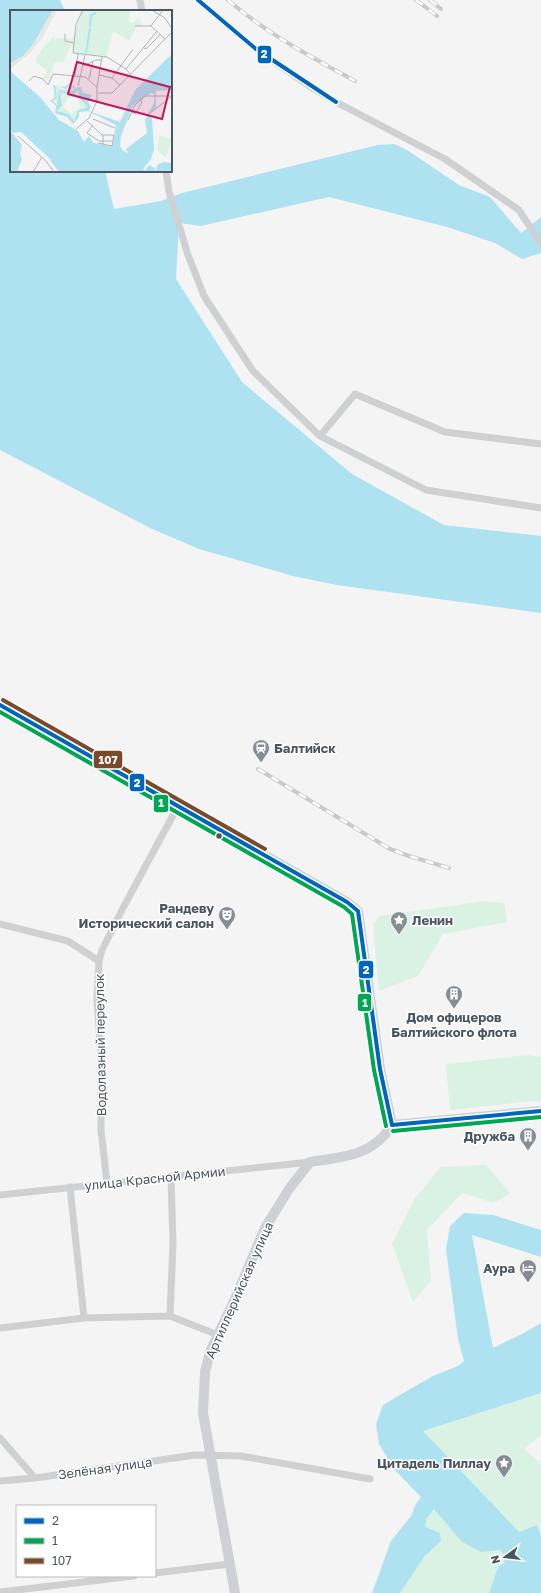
<svg xmlns="http://www.w3.org/2000/svg" width="541" height="1593" viewBox="0 0 541 1593" font-family="'Golos Text',sans-serif">
<rect width="100%" height="100%" fill="#f4f4f4"/>
<!-- green -->
<path fill="#d9f2e3" d="M486 901 504 903 507 922 443 934 418 976 379 991 373 925 380 916Z
M527 1055 541 1057V1102L532 1101 450 1110 446 1064Z
M486 1165 510 1193 494 1203 462 1193 427 1230 431 1281 413 1302 392 1244 415 1198 441 1167Z
M541 1393V1435L524 1449 541 1464V1536L537 1525 519 1532 422 1431Z
M434 1508 462 1542 481 1552 500 1550 505 1556 504 1563 498 1567 489 1593H400L424 1557 441 1541 425 1528 427 1518Z"/>
<!-- water -->
<path fill="#aee2f0" d="M0 0H60L65 11H11V171H105L114 209 161 201 182 193 378 145 394 144 407 150 459 185 490 197 521 233 541 217V253L522 259 495 243 447 227 329 197 201 226 179 223 176 279 242 382 352 474 444 525 541 536V613L337 585 293 576 199 549 150 528 0 450Z
M464 1213 493 1215 541 1230V1257L472 1235 493 1348 522 1334 541 1323V1393L423 1431 519 1532 537 1525 541 1536V1593H489L498 1567 504 1563 505 1556 500 1550 481 1552 462 1542 434 1509 427 1518 425 1527 440 1533 441 1541 424 1557 400 1593H372L391 1541 411 1516 416 1504 421 1497 394 1469 379 1444 376 1424 383 1405 398 1396 433 1376 458 1366 464 1361 458 1339 446 1249 450 1226Z"/>
<g fill="none" stroke-linecap="round" stroke-linejoin="round">
<!-- street -->
<path stroke="#ced0d2" stroke-width="7" d="M140 0 142 11
M198 0 256 49 314 89 336 102 445 159 519 210 541 244
M166 171 169 192 188 255 204 296 253 371 320 436 426 490 541 508
M320 436 355 394 445 432 541 444
M0 924 68 941 99 961
M107 1183 101 1130V1056L97 1000 99 961 102 950 123 908 178 806
M70 1187 84 1318
M0 1195 310 1162
M170 1316 173 1243 171 1176
M0 1328 84 1318 170 1316 218 1335
M0 1438 35 1478
M0 1481 35 1478 195 1455 241 1456 370 1479
M155 1573 230 1564
M0 1592 134 1576"/>
<!-- secondary -->
<path stroke="#ced0d4" stroke-width="10" d="M0 705 347 902 358 911 380 1069 392 1125
M392 1125 541 1111
M235 1593 203 1413 205 1372 210 1352 236 1297 265 1228 289 1189 310 1162C343 1157 373 1156 392 1125"/>
<!-- rail casing -->
<g stroke="#c9cacc" stroke-width="4">
<path id="rail" d="M228 0C266 33 311 57 355 81
M416 0 437 16
M430 0 441 9
M258 769 390 849 409 856 449 868"/>
</g>
<!-- rail -->
<use href="#rail" stroke="#fff" stroke-width="2.5" stroke-dasharray="8" stroke-linecap="butt"/>
<!-- bus-1 casing -->
<g stroke="#fff" stroke-width="7">
<path id="bus-1" d="M198 0 256 49 336 102
M0 705 347 902 358 911 380 1069 392 1125
M392 1125 541 1111"/>
</g>
<!-- bus-2 casing -->
<g stroke="#fff" stroke-width="7">
<path id="bus-2" d="M0 712 344 907 352 914 374 1070 386 1126
M393 1131 541 1117"/>
</g>
<!-- bus-3 casing -->
<g stroke="#fff" stroke-width="7">
<path id="bus-3" d="M3 700 265 849"/>
</g>
<!-- bus-1 -->
<use href="#bus-1" stroke="#0065bd" stroke-width="4"/>
<!-- bus-2 -->
<use href="#bus-2" stroke="#00a651" stroke-width="4"/>
<!-- bus-3 -->
<use href="#bus-3" stroke="#7a4b2a" stroke-width="4"/>
</g>
<!-- icons -->
<defs>
<g id="station-pin" transform="scale(0.9)"><path d="M0 17L-7.5 6A9.5 9.5 0 1 1 7.5 6Z" fill="#868d94" stroke="#fff"/><path d="M-3-6H3Q5-6 5-4V2Q5 4 3 4L4.5 6H3L1.5 4h-3L-3 6H-4.5L-3 4Q-5 4-5 2V-4Q-5-6-3-6ZM-3.5-4v3h7v-3ZM-3.5 1v1.5H-2V1ZM2 1v1.5H3.5V1Z" fill="#fff"/></g>
<g id="theatre-pin" transform="scale(0.9)"><path d="M0 17L-7.5 6A9.5 9.5 0 1 1 7.5 6Z" fill="#868d94" stroke="#fff"/><path d="M-5-5.5Q0-4 5-5.5V0Q5 5 0 6Q-5 5-5 0ZM-3.3-2.5H-1v1.5H-3.3ZM1-2.5H3.3v1.5H1ZM-2.8 1Q0 5.5 2.8 1Z" fill="#fff"/></g>
<g id="sight-pin" transform="scale(0.9)"><path d="M0 17L-7.5 6A9.5 9.5 0 1 1 7.5 6Z" fill="#868d94" stroke="#fff"/><path d="M0-6L1.8-2.2L6-1.7L2.9 1.2L3.7 5.4L0 3.3L-3.7 5.4L-2.9 1.2L-6-1.7L-1.8-2.2Z" fill="#fff"/></g>
<g id="building-pin" transform="scale(0.9)"><path d="M0 17L-7.5 6A9.5 9.5 0 1 1 7.5 6Z" fill="#868d94" stroke="#fff"/><path d="M-4-6H4V6H1V3H-1V6H-4ZM-2.5-4.3h1.7v1.8h-1.7ZM.8-4.3h1.7v1.8H.8ZM-2.5-1h1.7V.8h-1.7ZM.8-1h1.7V.8H.8Z" fill="#fff"/></g>
<g id="hotel-pin" transform="scale(0.9)"><path d="M0 17L-7.5 6A9.5 9.5 0 1 1 7.5 6Z" fill="#868d94" stroke="#fff"/><path d="M-6-4.5h1.5V1H6V5H4.5V3h-9V5H-6ZM-4 0a1.8 1.8 0 1 1 3.6 0ZM.5 0V-2.5h3Q6-2.5 6 0Z" fill="#fff"/></g>
</defs>
<g fill-rule="evenodd">
<use href="#station-pin" x="261" y="748"/>
<use href="#theatre-pin" x="227" y="915"/>
<use href="#sight-pin" x="399" y="920"/>
<use href="#building-pin" x="454" y="994"/>
<use href="#building-pin" x="528" y="1136"/>
<use href="#hotel-pin" x="528" y="1268"/>
<use href="#sight-pin" x="504" y="1463"/>
</g>
<!-- markers -->
<circle fill="#4a5661" stroke="#fff" stroke-width="1.5" cx="219" cy="836" r="3.5"/>
<g text-anchor="middle" stroke-width="3" stroke-linejoin="round" paint-order="stroke">
<!-- poi labels -->
<g font-size="13" font-weight="bold" fill="#4a5661" stroke="#fff" text-anchor="end">
<text x="274" y="753" text-anchor="start">Балтийск</text>
<text x="214" y="913">Рандеву<tspan x="214" dy="15">Исторический салон</tspan></text>
<text x="412" y="925" text-anchor="start">Ленин</text>
<text x="454" y="1022" text-anchor="middle">Дом офицеров<tspan x="454" dy="15">Балтийского флота</tspan></text>
<text x="515" y="1141">Дружба</text>
<text x="515" y="1273">Аура</text>
<text x="491" y="1468">Цитадель Пиллау</text>
</g>
<!-- street labels -->
<g font-size="13" fill="#4a5661" stroke="#fff">
<text transform="translate(100 1045) rotate(-91)" y="5">Водолазный переулок</text>
<text transform="translate(155 1178) rotate(-6)" y="5">улица Красной Армии</text>
<text transform="translate(239 1290) rotate(-66)" y="5">Артиллерийская улица</text>
<text transform="translate(105 1468) rotate(-8)" y="5">Зелёная улица</text>
</g>
</g>
<!-- overview -->
<g transform="translate(10 10)">
<rect width="162" height="162" fill="#f4f4f4"/>
<path d="M71 0H120L119 12 123 13 131 5 129 9 132 16H127L119 31 103 21 96 47 64 43 61 35 53 53 45 52 40 67 36 70 34 68 38 56 35 59 25 51 32 39 44 26 45 31 47 28 63 29ZM59 74 65 79 61 82 49 80 47 95 42 91 47 88 44 75 54 79ZM70 80V87L79 97 68 101 64 111 59 104 47 101 52 93H55L53 97 62 104 70 97H75L70 96 67 85 57 89 56 93 52 92 50 82 62 84ZM149 126 162 128 156 148 147 140Z" fill="#d9f2e3"/>
<path d="M43 0H47L32 28 19 44 0 59V53L13 46 28 28Z" fill="#e7e6e1"/>
<path d="M0 0H43L24 33 13 46 0 53ZM162 44V80L146 81V98L139 104 142 109 144 139 141 149 133 159 135 161 139 155 145 158 144 162H49L38 147 11 122 4 123 0 119V61L30 87 49 110 68 121 74 132 79 126 83 133 102 136 106 115 78 101 69 102V107L63 114 57 107 45 103 46 96 40 91 45 87 43 75 55 77 59 73 66 78 71 77 73 83 82 85 78 92 81 96 79 101 110 112 125 80ZM59 74 65 79 61 82 49 80 47 95 42 91 47 88 45 75 57 79ZM69 80V88L78 97 68 101 64 111 59 104 47 101 52 95 50 82 62 85ZM141 83 144 84V93L135 110 137 123 116 139 118 143 113 141 110 136 111 126 123 95ZM0 120 12 135 10 144 12 149 7 162H0ZM154 152 162 153V162H145L148 154Z" fill="#aee2f0" fill-rule="evenodd"/>
<path fill="none" stroke="#aee2f0" stroke-width="2" d="M80 17 81 5 86 3M76 43 80 18M0 82 86 162M75 162 84 142V133"/>
<path fill="none" stroke="#b0b5b9" stroke-width="1" d="M73 0 66 14 63 43 97 47 116 59M142 0 155 8 162 19M125 16H141M141 16 153 0M141 16 155 29M55 24V31L64 33M133 37 136 39 150 25M73 56 86 50H92M120 64 116 59 147 21M89 65 102 68 110 75M65 66 68 44M102 68 123 39M79 69 83 51M19 71 24 66 33 69 38 75M38 75 43 64 75 67 87 77V91L79 108 66 119M68 76 75 45M87 77 92 47M88 83H102L162 22M122 102 125 104 132 92 130 89M136 106 161 87M83 109 105 118M118 110 125 95 135 86H162M77 111 93 126V134M83 115 77 123 89 131H102M8 126 35 150 44 162M88 133 102 136 104 125H92M23 162 32 147"/>
<path fill="#c2185b" fill-opacity="0.15" stroke="#c2185b" stroke-width="2" d="M67 52 160 77 152 109 58 84Z"/>
<rect width="162" height="162" fill="none" stroke="#4a5661" stroke-width="2"/>
</g>
<g stroke="#fff" stroke-width="1.5">
<rect x="257" y="45" width="15" height="19" rx="4" fill="#0065bd"/>
<rect x="93" y="750" width="30" height="19" rx="4" fill="#7a4b2a"/>
<rect x="129" y="773" width="16" height="19" rx="4" fill="#0065bd"/>
<rect x="153" y="794" width="16" height="19" rx="4" fill="#00a651"/>
<rect x="358" y="960" width="16" height="19" rx="4" fill="#0065bd"/>
<rect x="357" y="993" width="15" height="19" rx="4" fill="#00a651"/>
</g>
<g font-size="11" text-anchor="middle" font-weight="bold" fill="#fff">
<text x="264" y="58">2</text>
<text x="108" y="764">107</text>
<text x="137" y="787">2</text>
<text x="161" y="807">1</text>
<text x="366" y="974">2</text>
<text x="365" y="1007">1</text>
</g>
<!-- legend -->
<rect x="16" y="1505" width="140" height="72" fill="#ffffff" stroke="#b7bbc0"/>
<rect x="24" y="1518" width="20" height="6" fill="#0065bd" stroke="#b7bbc0"/>
<text x="52" y="1525" font-size="12" fill="#4a5661">2</text>
<rect x="24" y="1538" width="20" height="6" fill="#00a651" stroke="#b7bbc0"/>
<text x="52" y="1545" font-size="12" fill="#4a5661">1</text>
<rect x="24" y="1558" width="20" height="6" fill="#7a4b2a" stroke="#b7bbc0"/>
<text x="52" y="1565" font-size="12" fill="#4a5661">107</text>
<!-- north arrow -->
<g transform="translate(505 1557) rotate(255)" stroke="#ffffff" stroke-width="3" paint-order="stroke">
<path d="M0-3L7 15L0 10L-7 15Z" fill="#4a5661"/>
<text y="-6" font-size="11" font-weight="bold" text-anchor="middle" fill="#4a5661">N</text>
</g>
</svg>
